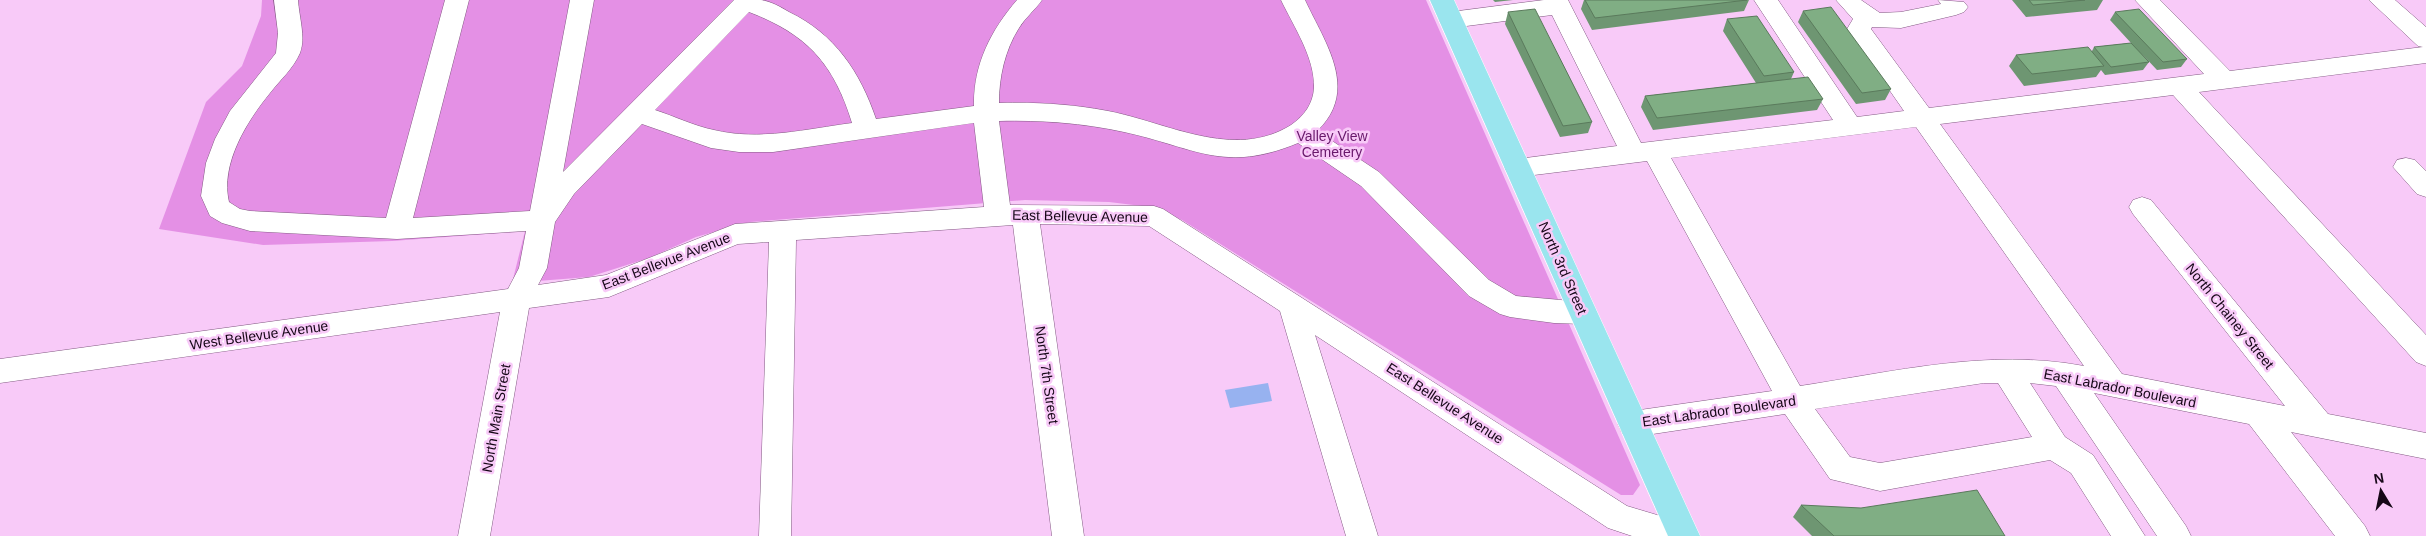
<svg xmlns="http://www.w3.org/2000/svg" width="2426" height="536" viewBox="0 0 2426 536" font-family="Arial,sans-serif">
<rect width="100%" height="100%" fill="#f8caf8"/>
<!-- green -->
<path fill="#e490e5" d="M262 0H1426L1640 485 1633 495H1621L1182 220 1150 207 1109 202 1025 200 750 222 696 237 649 258 589 277 512 283 525 231 392 241 263 245 159 229 206 102 242 66 261 16Z"/>
<!-- water -->
<path fill="#97b2f0" d="M1268 383 1272 401 1230 408 1225 390Z"/>
<g fill="none" stroke-linecap="round" stroke-linejoin="round">
<!-- minor casing -->
<g stroke="#835b83" stroke-width="1">
<path id="minor" d="M274 0H298C299 17 306 37 300 53 293 69 280 80 270 93 247 121 220 164 229 202L240 209 250 211 386 218 445 0H469L413 218 530 211 570 0H594L563 172 734 0C742 0 752 0 761 0 770 1 781 7 789 12 835 34 860 72 876 119L974 106C973 65 991 30 1017 0H1042C1035 10 1025 18 1019 28 1005 50 999 77 999 103 1035 102 1072 104 1108 111 1166 122 1234 161 1291 125 1304 116 1313 104 1314 88 1315 58 1294 27 1281 0H1305C1325 43 1360 90 1317 131L1379 172 1489 280 1516 296 1583 302 1593 305 1597 313 1593 321 1583 324 1554 323 1510 317 1500 314 1469 296 1361 186 1298 143C1224 174 1194 147 1124 132 1083 123 1041 120 999 121L1010 205 1154 206 1163 209 1627 506 1694 526 1699 536H1632L1608 528 1315 335 1378 536H1346L1280 311 1149 226 1040 224 1084 536H1052L1013 225 796 240 791 536H759L769 242 738 244 609 297 529 308 490 536H458L500 312 0 383V359L508 289 519 268 526 231 397 239 250 231 222 223 210 216 201 196 206 163 215 139 230 111 276 53 278 33ZM749 12C807 34 834 64 852 123 807 129 759 141 714 130 694 126 674 116 655 110ZM974 123 984 207 735 224 606 275 538 285 547 268 555 222 574 194 642 124 711 148 739 152H773Z
M1544 0H1568L1641 143 1833 120 1754 0H1778L1857 117 1904 111 1847 29 1853 19 1836 0H1861L1880 13 1901 12 1941 4 1938 0 1964 2 1968 7 1964 12 1956 15 1901 28 1872 27 1871 29 1929 108 2204 74 2135 0H2160L2230 71 2423 47 2418 46 2369 0H2395L2426 27V63L2199 92 2426 335V366L2416 362 2173 95 1940 124 2122 374 2285 406 2133 214 2129 207 2133 200 2142 197 2151 200 2328 414 2426 433V459L2291 432 2365 526 2370 536H2335L2249 424 2094 393 2186 526 2191 536H2157L2056 386 2030 383 2065 437 2093 455 2145 536H2111L2071 473 2050 460 1880 491 1830 479 1785 414 1633 437 1622 433 1618 424 1622 415 1633 411 1772 391 1647 161 1518 177 1509 175 1505 168 1509 161 1518 159 1617 146 1552 15 1451 28 1443 25 1439 20 1443 15 1451 12ZM1916 127 2084 366C1989 348 1893 372 1800 386L1671 158ZM1984 383H1998L2032 437 1880 463 1850 457 1815 409Z
M2406 158 2415 160 2426 171V197L2417 194 2393 167 2397 160Z"/>
</g>
<!-- major casing -->
<g stroke="#fff" stroke-width="1">
<path id="major" d="M1430 0H1454L1700 536H1668Z"/>
</g>
<!-- minor -->
<use href="#minor" fill="#fff" fill-rule="evenodd"/>
<!-- major -->
<use href="#major" fill="#9ae5ee" fill-rule="evenodd"/>
</g>
<!-- wall -->
<path fill="#6e9672" d="M1493 0H1513L1495 2Z
M1584 0H1749L1744 11 1592 30 1581 9Z
M2012 0H2103L2097 10 2026 17Z
M1803 11 1891 89 1885 100 1856 104 1798 22Z
M1508 12 1592 122 1588 133 1560 137 1505 24Z
M2115 12 2187 59 2181 67 2157 70 2141 53 2149 62 2143 70 2105 75 2101 70 2096 77 2024 86 2009 66 2016 55 2092 51 2094 47 2131 43 2110 20Z
M1727 19 1794 72 1791 79 1823 99 1817 110 1653 130 1641 107 1645 96 1756 83 1723 31Z
M1801 505 2005 536H1812L1793 517Z"/>
<!-- building -->
<path fill="#80ae84" stroke="#5a7a5c" d="M1585 0H1747L1595 18Z
M2029 0H2085L2033 5Z
M1831 7 1891 89 1862 93 1803 11Z
M1535 9 1592 122 1563 126 1508 12Z
M2139 9 2187 59 2163 62 2115 12Z
M1757 16 1794 72 1764 76 1727 19Z
M2131 43 2149 62 2111 67 2094 47Z
M2088 47 2104 66 2032 74 2016 55Z
M1808 77 1823 99 1657 118 1645 96Z
M1977 490 2005 536H1834L1801 505 1861 508Z"/>
<g text-anchor="middle" stroke-width="5" stroke-linejoin="round" paint-order="stroke">
<!-- park labels -->
<g font-size="14" fill="#68186b" stroke="#f8caf8">
<text x="1332" y="141">Valley View<tspan x="1332" dy="16">Cemetery</tspan></text>
</g>
<!-- street labels -->
<g font-size="14" fill="#160717" stroke="#f8caf8">
<text transform="translate(1080 216) rotate(1)" y="5">East Bellevue Avenue</text>
<text transform="translate(666 261) rotate(-21)" y="5">East Bellevue Avenue</text>
<text transform="translate(1563 268) rotate(66)" y="5">North 3rd Street</text>
<text transform="translate(2230 316) rotate(51)" y="5">North Chainey Street</text>
<text transform="translate(259 335) rotate(-8)" y="5">West Bellevue Avenue</text>
<text transform="translate(1047 375) rotate(82)" y="5">North 7th Street</text>
<text transform="translate(2120 388) rotate(11)" y="5">East Labrador Boulevard</text>
<text transform="translate(1445 403) rotate(33)" y="5">East Bellevue Avenue</text>
<text transform="translate(1719 411) rotate(-8)" y="5">East Labrador Boulevard</text>
<text transform="translate(496 418) rotate(-80)" y="5">North Main Street</text>
</g>
</g>
<!-- north arrow -->
<g transform="translate(2381 491) rotate(350)" stroke="#f8caf8" stroke-width="4" paint-order="stroke">
<path d="M0-4L9 19L0 12L-9 19Z" fill="#160717"/>
<text y="-8" font-size="14" font-weight="bold" text-anchor="middle" fill="#160717">N</text>
</g>
</svg>
